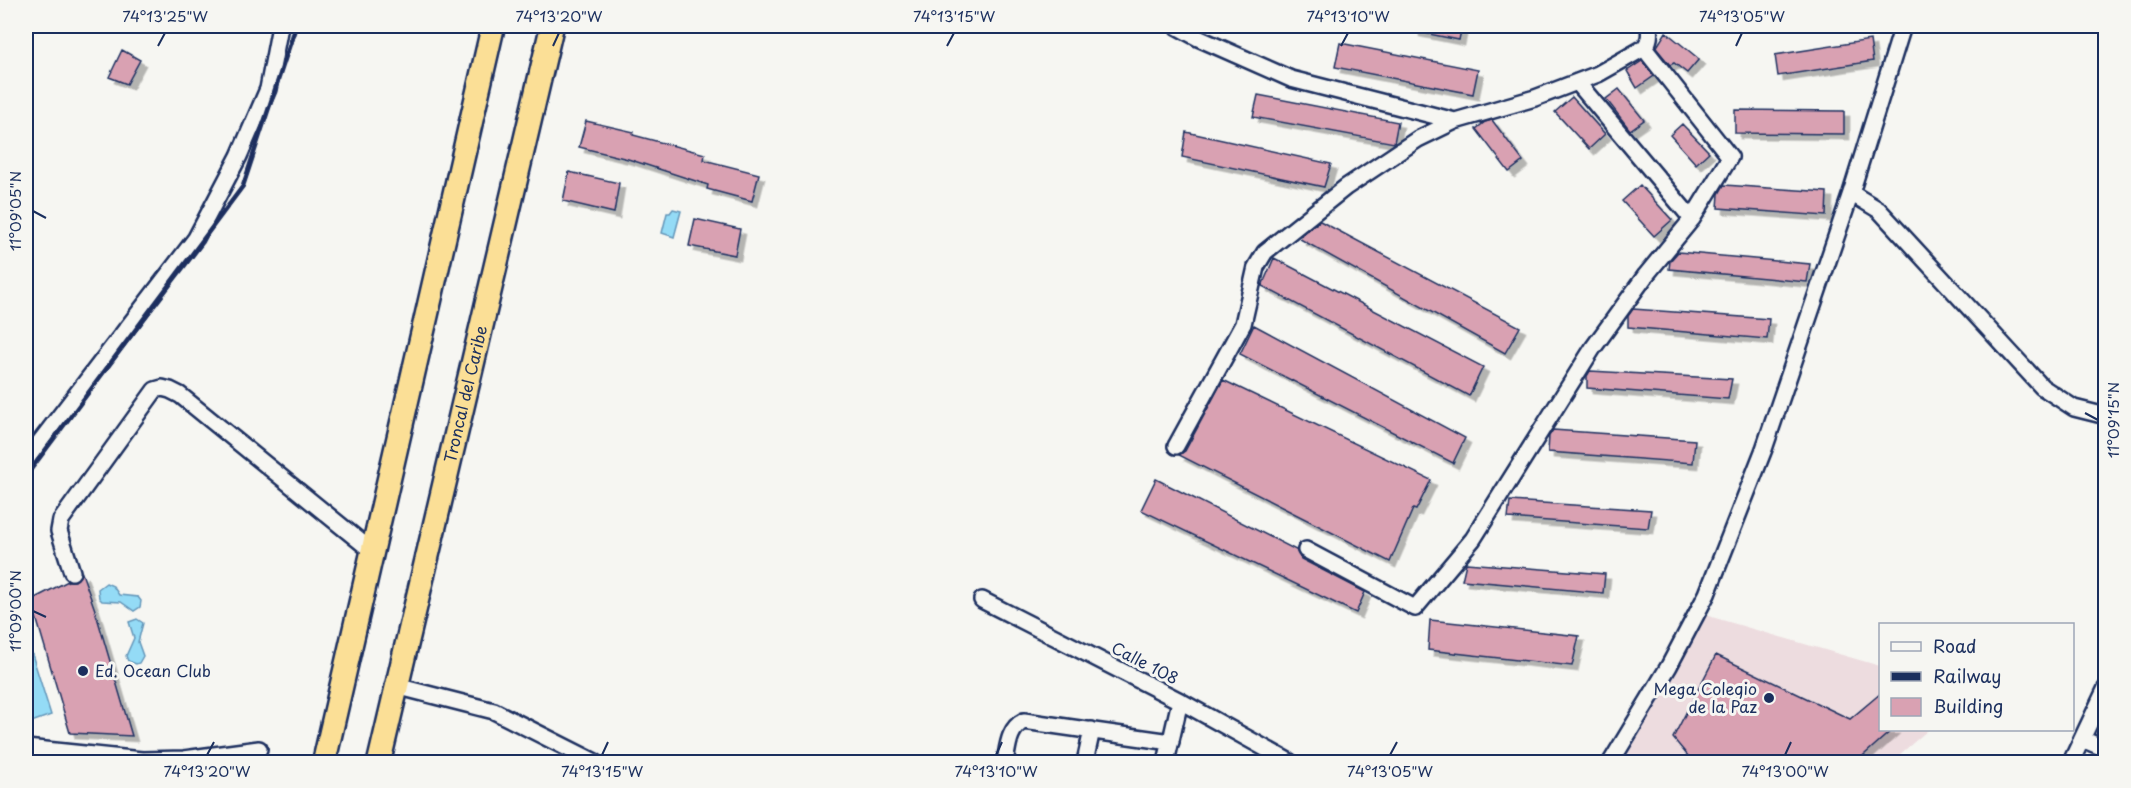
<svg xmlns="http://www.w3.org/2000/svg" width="2131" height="788" viewBox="0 0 2131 788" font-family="'Playpen Sans',sans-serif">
<defs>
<filter id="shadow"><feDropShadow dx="5.5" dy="5.5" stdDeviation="0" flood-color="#0004"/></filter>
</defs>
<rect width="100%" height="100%" fill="#f6f6f2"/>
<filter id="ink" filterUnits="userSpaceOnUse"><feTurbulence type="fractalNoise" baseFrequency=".0167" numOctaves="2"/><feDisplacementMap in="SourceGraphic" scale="12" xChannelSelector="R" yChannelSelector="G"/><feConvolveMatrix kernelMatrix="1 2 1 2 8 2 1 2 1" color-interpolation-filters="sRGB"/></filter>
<g filter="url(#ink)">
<!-- built -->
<path fill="#eddcdf" d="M1705 615 1880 666V730H1928L1891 762H1619Z"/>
<!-- water -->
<path fill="#94dbf6" stroke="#6496b9" stroke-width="1.5" d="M673 209 681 211 674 237 662 233 667 213H670Z
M106 583 113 586 119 595 138 597 141 601 140 607 134 611 121 602 102 601 99 598 98 589Z
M137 619 143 623 138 642 143 656 139 663 136 664 128 661 126 656 134 638 129 622Z
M31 651 51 715 26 724V652Z"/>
<!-- building -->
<path fill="#d9a1b2" stroke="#1b2f5e" stroke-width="1.5" filter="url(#shadow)" d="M1414 26H1462L1459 40 1414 31Z
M1666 32 1699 59 1687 73 1674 63 1670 65 1656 48Z
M1870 40 1873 61 1778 76 1775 55Z
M1340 43 1478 70 1473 94 1335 67Z
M122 50 140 60 127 84 109 77Z
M1642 61 1654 76 1637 88 1627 71Z
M1619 89 1644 120 1630 130 1606 99Z
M1258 95 1398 122 1394 143 1253 117Z
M1572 97 1605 134 1589 149 1555 112Z
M1735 110 1844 111V134L1735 133Z
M1492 120 1523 161 1509 172 1476 129 1485 122Z
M586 121 634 132 633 135 705 154 704 160 759 174 752 201 707 189 708 185 628 159 579 147Z
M1682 124 1709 152 1696 164 1670 135Z
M1186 132 1331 164 1324 187 1182 157Z
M569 172 619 183 614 213 563 201Z
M1640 185 1672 220 1654 236 1622 201Z
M1724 185 1827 192 1826 216 1718 208 1719 194Z
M695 219 740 229 735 255 689 246Z
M1320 221 1520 327 1505 353 1300 239 1303 234Z
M1678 252 1810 264 1807 282 1669 269 1670 261Z
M1274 258 1483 367 1469 396 1262 286Z
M1633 309 1769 319 1767 339 1628 327V316Z
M1254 325 1465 438 1453 463 1240 354Z
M1590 371 1732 379 1728 399 1587 388V376Z
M1223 380 1431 480 1416 510 1413 509 1390 562 1179 455 1185 451Z
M1553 430 1695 440 1693 463 1548 452 1549 436Z
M1156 479 1296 550 1301 559 1365 592 1356 613 1141 510Z
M1510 501 1651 510 1648 528 1508 518Z
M1466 563 1605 574 1603 593 1462 580Z
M82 573 95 610 132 736 70 733 31 600 68 581H75Z
M1430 620 1579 636 1572 666 1428 650Z
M1716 655 1850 719 1881 693V729H1893L1856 762H1693L1673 738Z"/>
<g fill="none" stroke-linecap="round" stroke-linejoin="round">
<!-- minor casing -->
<g stroke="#1b2f5e" stroke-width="20">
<path id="minor" d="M1176 26 1198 38 1291 79 1455 121
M1577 82 1692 219
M1851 193 1879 210 2042 387 2074 408 2106 416
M1176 446 1243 324 1256 267 1265 252 1346 187 1418 139 1455 121 1535 98 1598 74 1644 48C1650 41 1650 35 1649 26
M26 460 196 238 239 156 268 89 280 26
M1306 550 1415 608 1473 539 1593 348 1646 275 1692 219 1730 157 1644 48
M72 572 59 531 61 520 155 390 162 388 170 390 180 395 372 551
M982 600 1180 701 1290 762
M396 686 494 711 595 762
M2082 739 2106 749
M26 748 142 760 184 759 259 749
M1005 762C1008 747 1008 729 1024 721L1171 742
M1085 762 1092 730
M1166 762 1180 701
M1611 762 1669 666 1707 594 1764 449 1851 193 1903 26
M2071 762 2106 688"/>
</g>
<!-- highway casing -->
<g stroke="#1b2f5e" stroke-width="27">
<g id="highway">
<path d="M324 762 493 26"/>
<path id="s1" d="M379 762 552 26"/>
</g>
</g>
<!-- minor -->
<use href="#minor" stroke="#f6f6f2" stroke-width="15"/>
<!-- highway -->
<use href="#highway" stroke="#fbdf96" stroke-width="22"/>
<!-- rail -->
<path stroke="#1b2f5e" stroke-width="4.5" d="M26 476 243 186 296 26"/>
</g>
</g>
<!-- ticks -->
<path fill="none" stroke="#1b2f5e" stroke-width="2" d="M158 46 165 33M553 46 559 33M947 46 954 33M1341 46 1348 33M1736 46 1742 33M33 211 46 218M2085 413 2098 420M33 611 46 617M207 755 214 742M602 755 608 742M996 755 1002 742M1390 755 1397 742M1785 755 1791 742"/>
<!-- markers -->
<g fill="#1b2f5e" stroke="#f6f6f2" stroke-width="2">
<circle cx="83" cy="671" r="6"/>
<circle cx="1769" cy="698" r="6"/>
</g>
<g text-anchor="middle" stroke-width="6" stroke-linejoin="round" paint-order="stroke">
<!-- street labels -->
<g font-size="16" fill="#1b2f5e" stroke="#f6f6f2">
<text dy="6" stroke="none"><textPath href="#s1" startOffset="378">Troncal del Caribe</textPath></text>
<text transform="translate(1145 663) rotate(27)" y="6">Calle 108</text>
</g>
<!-- poi labels -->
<g font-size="16" fill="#1b2f5e" stroke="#f6f6f2" text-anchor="start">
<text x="95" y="677">Ed. Ocean Club</text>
<text x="1757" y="695" text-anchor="end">Mega Colegio<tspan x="1757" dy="18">de la Paz</tspan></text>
</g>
</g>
<!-- margin -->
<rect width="2131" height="788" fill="none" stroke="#f6f6f2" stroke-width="66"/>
<!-- legend -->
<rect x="1879" y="623" width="195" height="108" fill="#f6f6f2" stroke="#9ea6b7" stroke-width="1.5"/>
<rect x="1891" y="642" width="30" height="9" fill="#f6f6f2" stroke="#9ea6b7" stroke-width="1.5"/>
<text x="1933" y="653" font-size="18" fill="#1b2f5e">Road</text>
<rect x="1891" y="672" width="30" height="9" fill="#1b2f5e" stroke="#9ea6b7" stroke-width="1.5"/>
<text x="1933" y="683" font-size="18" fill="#1b2f5e">Railway</text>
<rect x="1891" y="698" width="30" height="18" fill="#d9a1b2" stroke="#9ea6b7" stroke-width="1.5"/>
<text x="1933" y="713" font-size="18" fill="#1b2f5e">Building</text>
<rect x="33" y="33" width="2065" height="722" fill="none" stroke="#1b2f5e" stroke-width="2"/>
<g font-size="15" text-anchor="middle" fill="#1b2f5e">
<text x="165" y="22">74°13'25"W</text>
<text x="559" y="22">74°13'20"W</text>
<text x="954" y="22">74°13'15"W</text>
<text x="1348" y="22">74°13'10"W</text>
<text x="1742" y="22">74°13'05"W</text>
<text transform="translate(16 211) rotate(-90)" y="5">11°09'05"N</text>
<text transform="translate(2114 420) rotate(-90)" y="5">11°09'15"N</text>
<text transform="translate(16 611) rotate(-90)" y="5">11°09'00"N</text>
<text x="207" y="777">74°13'20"W</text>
<text x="602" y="777">74°13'15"W</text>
<text x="996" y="777">74°13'10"W</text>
<text x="1390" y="777">74°13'05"W</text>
<text x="1785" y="777">74°13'00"W</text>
</g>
</svg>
